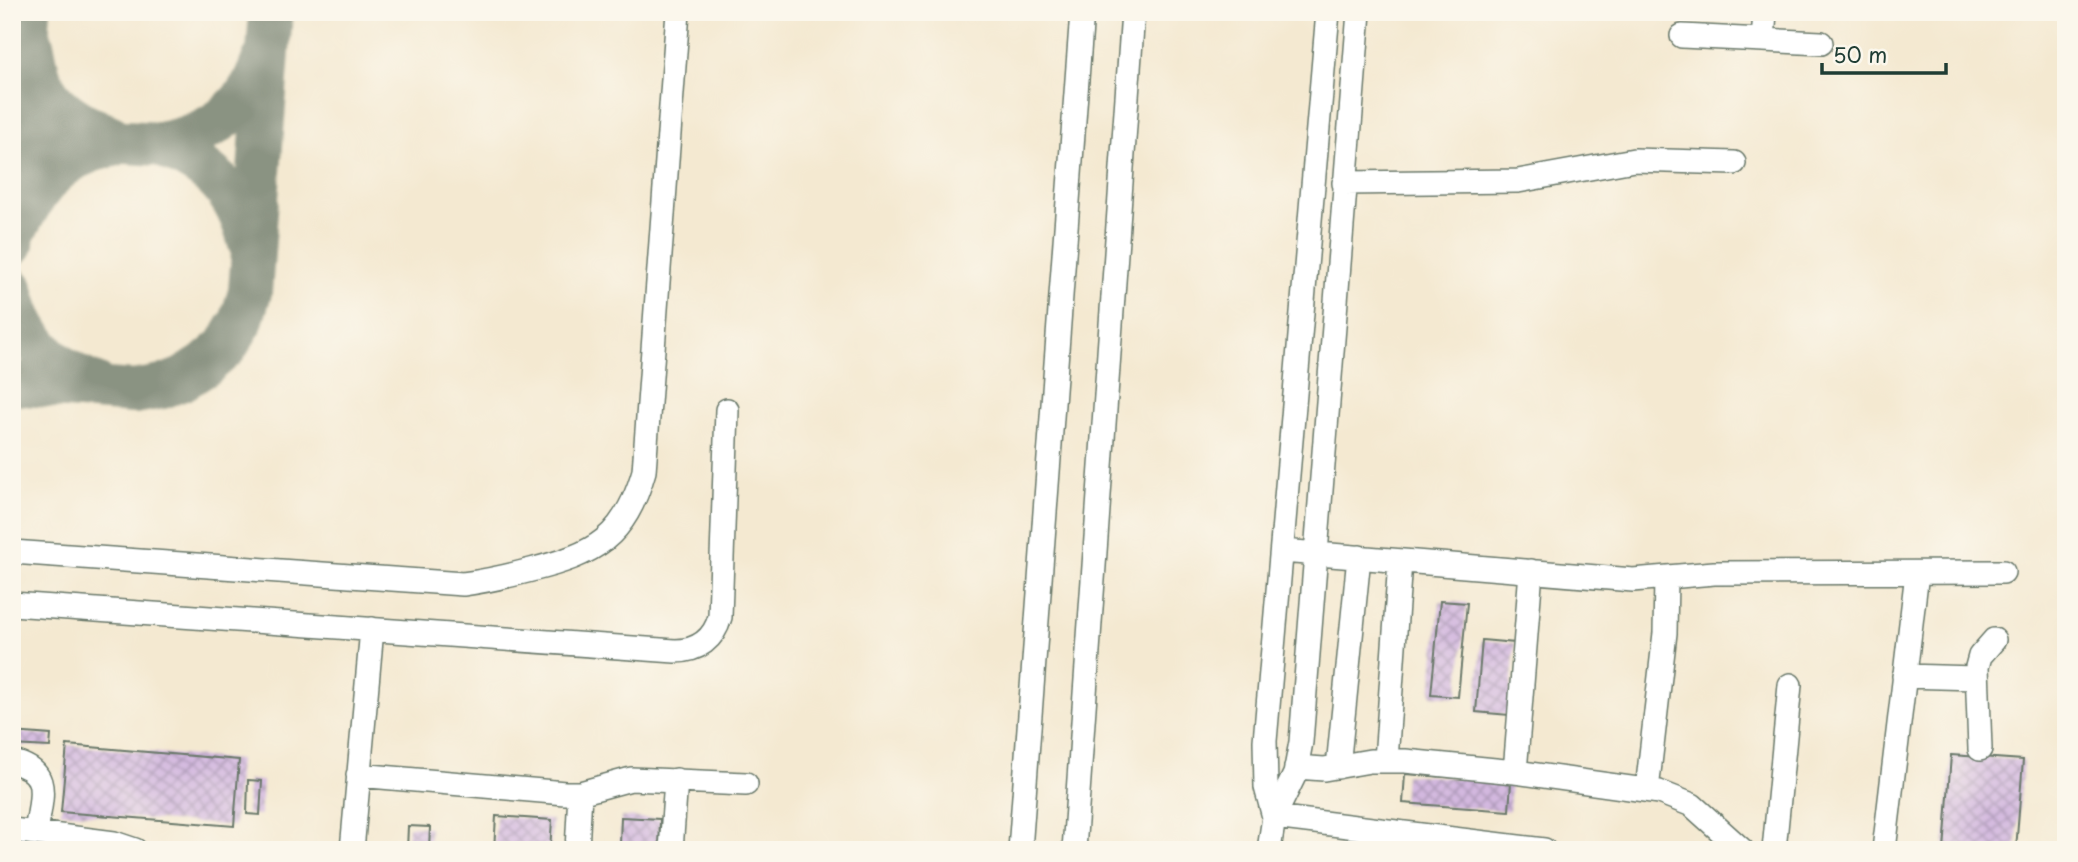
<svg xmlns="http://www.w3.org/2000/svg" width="2078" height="862" viewBox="0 0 2078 862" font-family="'Playpen Sans',sans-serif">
<defs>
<pattern id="building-cross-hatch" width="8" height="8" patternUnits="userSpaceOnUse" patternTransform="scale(1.75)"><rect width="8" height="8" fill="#d3b8df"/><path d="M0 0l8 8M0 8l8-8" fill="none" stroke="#ab97b6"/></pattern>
</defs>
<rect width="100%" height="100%" fill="#fbf7ec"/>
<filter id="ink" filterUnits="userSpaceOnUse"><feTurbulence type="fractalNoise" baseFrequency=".0143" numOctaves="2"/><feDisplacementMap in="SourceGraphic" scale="14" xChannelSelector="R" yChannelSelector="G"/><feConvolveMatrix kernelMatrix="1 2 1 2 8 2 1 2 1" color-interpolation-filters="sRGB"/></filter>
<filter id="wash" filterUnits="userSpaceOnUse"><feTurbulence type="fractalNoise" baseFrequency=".00686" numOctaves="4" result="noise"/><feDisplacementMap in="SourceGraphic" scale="28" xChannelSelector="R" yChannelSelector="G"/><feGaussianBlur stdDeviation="1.57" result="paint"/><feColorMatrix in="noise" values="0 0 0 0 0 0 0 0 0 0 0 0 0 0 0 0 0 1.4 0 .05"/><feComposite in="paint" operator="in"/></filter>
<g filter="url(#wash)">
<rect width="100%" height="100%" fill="#f4e9d1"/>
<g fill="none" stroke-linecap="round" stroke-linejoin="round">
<!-- taxiway -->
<path stroke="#8a9382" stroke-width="44" d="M32 44C35 58 37 75 44 88 57 112 86 127 111 137
M12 135 159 144C210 135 246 111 263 61
M159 144C210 167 236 188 250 244
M17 227C39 183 63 154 113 145
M12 244 29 12
M12 289C22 337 50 367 96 385
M12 383 134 392 162 387 183 379 205 365 226 347 241 322 250 292 271 12"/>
</g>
<g id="blocks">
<!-- building -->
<path fill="url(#building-cross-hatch)" d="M1692 12H1729L1728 18 1692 14Z
M1440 601 1467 603 1458 697 1431 695Z
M1482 640 1515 643 1509 715 1476 712Z
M12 732 51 735 50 747 12 745Z
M67 745 239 760 234 826 61 812Z
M1951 755 2023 760 2016 850H1944Z
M1405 774 1511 782 1509 811 1403 803Z
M248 780 262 781 260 815 247 814Z
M496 816 552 820 550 850H494Z
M621 817 660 819 659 850H607L608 844 620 845Z
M408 826 430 827 429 850H407Z"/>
</g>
</g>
<g filter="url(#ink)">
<use href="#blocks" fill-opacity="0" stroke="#6a796b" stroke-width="2"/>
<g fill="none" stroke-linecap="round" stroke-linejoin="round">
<!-- minor casing -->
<g stroke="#6a796b" stroke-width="26">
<path id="minor" d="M1682 36 1821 43
M1763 40 1765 12
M1344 183 1518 181 1634 160 1734 163
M1282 551 1633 580 1714 573 2003 572
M12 552 463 584C486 581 508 576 531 570 595 554 625 538 644 471L678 12
M12 604 675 651C698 651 714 639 720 617L727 410
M1904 676 1976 678
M1980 749 1977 667 1980 656 1994 640
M1386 760 1400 561
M12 762C54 771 40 799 36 833
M1296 767 1324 769 1370 761H1405L1515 772 1659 792 1692 805 1742 850
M1338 767 1359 557
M1515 772 1531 571
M358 775 565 793H580L631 779 746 784
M1647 790 1665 633 1666 579
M1274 817 1266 787 1265 741 1328 12
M1274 817 1544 850
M12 830 114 843 135 850
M352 850 372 629
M577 850 580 793
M671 850 676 780
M1020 850 1082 12
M1074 850 1133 12
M1269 850 1274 817 1295 774 1301 742 1359 12
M1774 850 1790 685
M1884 850 1917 573"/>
</g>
<!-- minor -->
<use href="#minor" stroke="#fff" stroke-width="23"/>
</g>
</g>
<!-- margin -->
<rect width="2078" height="862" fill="none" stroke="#fbf7ec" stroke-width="42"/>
<!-- scale -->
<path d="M1822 63v10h124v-10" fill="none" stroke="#1f3d34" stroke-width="3.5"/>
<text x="1833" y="63" font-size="21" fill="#1f3d34" stroke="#fbf7ec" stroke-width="5" paint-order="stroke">50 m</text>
</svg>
